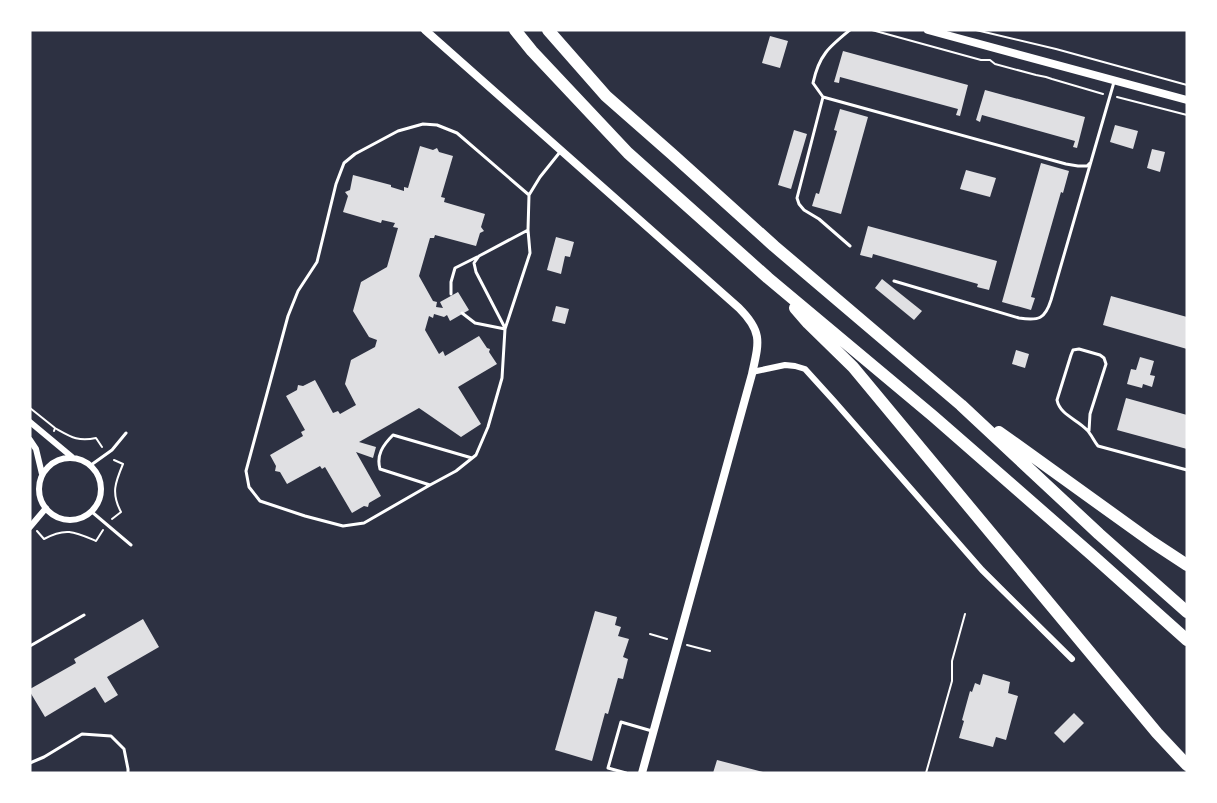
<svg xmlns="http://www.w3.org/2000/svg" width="1217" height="803" viewBox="0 0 1217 803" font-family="Manrope,sans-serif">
<rect width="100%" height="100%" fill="#2d3142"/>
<!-- building -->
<path fill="#e0e0e3" d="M770 36 788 41 780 68 762 63Z
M843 51 968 85 960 116 956 115 958 109 840 77 839 83 834 82Z
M985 90 1085 117 1077 148 1073 147 1075 141 982 115 980 122 976 120Z
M840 109 868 117 841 214 812 206 816 193 819 194 837 131 834 130Z
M1115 125 1138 131 1133 149 1110 142Z
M794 130 807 134 791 189 778 185Z
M420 146 433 150 437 148 439 152 453 156 441 197 445 198 444 202 485 214 481 227 484 231 480 233 476 246 435 235 434 238H430L419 276 433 301 437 302 436 307 443 308 440 302 458 292 469 310 450 321 447 315 444 317 434 314 433 318 429 316 425 330 439 354 443 351 445 356 479 336 487 348 490 349 489 352 497 364 458 387 481 424 461 437 419 408 359 442 376 447 373 458 356 452 381 496 369 503 368 507 364 506 352 513 325 467 322 469 320 466 287 484 280 472 275 471 276 466 270 455 303 436 301 432 305 430 286 396 297 390 298 385 303 386 315 380 333 413 338 411 340 414 356 405 345 384 351 360 375 347 377 340 369 337 353 311 361 282 387 267 398 228 393 227 395 223 382 220 381 223 343 212 348 196 345 192 350 190 353 175 391 185V187L404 191V187L408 188Z
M1152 149 1165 152 1160 172 1147 168Z
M1041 163 1069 171 1063 193 1061 192 1031 297 1035 298 1031 310 1002 302Z
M966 170 996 178 990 197 960 189Z
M868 226 997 261 989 290 977 287 978 284 873 254 872 258 860 255Z
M556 237 574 242 570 257 565 256 561 274 547 270Z
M882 279 922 311 914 320 875 288Z
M1111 296 1187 317V349L1103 325Z
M556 306 569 309 565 324 552 321Z
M1016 350 1029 354 1025 368 1012 364Z
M1140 357 1154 361 1150 375 1155 376 1152 387 1143 384 1142 388 1127 384 1131 369 1136 370Z
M1126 398 1187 415V449L1117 430Z
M595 611 617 617 615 625 621 627 618 636 629 639 623 657 628 659 623 679 618 678 608 714 605 713 592 761 555 750Z
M143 619 159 647 107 677 118 695 105 703 95 687 45 717 30 692V689L76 663 74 659Z
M983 674 1010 682 1008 693 1018 696 1006 740 996 737 993 747 959 738 964 721 962 720 970 691 972 692 975 683 980 685Z
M1074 713 1084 723 1064 743 1054 733Z
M717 760 763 772V773H713Z"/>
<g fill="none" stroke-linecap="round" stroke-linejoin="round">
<!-- path -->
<path stroke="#fff" stroke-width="2" d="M872 30 981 60H990L995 64 1036 75 1046 77 1052 79 1103 94
M976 30 1056 49 1187 85
M1117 97 1187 115
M30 408 55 428
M54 431 55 428C71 437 78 442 96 438L102 447
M112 519 121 512C111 493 115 483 123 464L114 460
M37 531 44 539C66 527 75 532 96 541L103 530
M650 634 667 639
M687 645 710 651
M926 773 952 681V661L965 614"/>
<!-- service -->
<path stroke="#fff" stroke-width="3" d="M850 30C829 47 819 55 813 83L823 97 1066 164 1078 166H1087L1090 163
M823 97 797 198 799 204 804 210 819 219 850 246
M894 281 1019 318C1039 321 1045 319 1051 300L1114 82
M451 294V282L455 268 477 257
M462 313 475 323 505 329
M505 328 476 272 474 263 479 256 528 230
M1089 431 1090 414 1106 364 1104 358 1100 355 1079 349 1073 350 1071 355 1057 400C1060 415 1077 419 1087 430 1091 434 1094 441 1098 446L1187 470
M472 458 393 435C383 445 376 455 380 469L430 485 456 471 476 455 488 427 502 378 505 329 530 253 528 230 529 195 540 177 560 152
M91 465 112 450 126 433
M430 485 364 523 343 526 305 516 260 501 249 487 246 471 288 316 298 291 317 262 336 184 344 163 355 154 398 131 423 124 437 125 457 133 529 195
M92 512 131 545
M30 646 84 615
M30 763 44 757 82 734 111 736 124 749 128 769V773
M626 773 608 768 621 722 652 731"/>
<!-- minor -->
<path stroke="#fff" stroke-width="6" d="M752 372 785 365 795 366 805 369 834 401 982 570 1072 659
M30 422 72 457
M30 440 36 449 42 474
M39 489a31 31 0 1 1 62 0a31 31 0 1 1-62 0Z
M30 527 46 508"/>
<!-- tertiary -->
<path stroke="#fff" stroke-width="8" d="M425 30 739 308C763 332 759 342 752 374L642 773
M928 30 1187 100"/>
<!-- motorway -->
<path stroke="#fff" stroke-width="12" d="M515 30 532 51 628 153 768 278 933 416 1092 555 1187 640
M548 30 606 96 672 154 774 246 961 405 1099 534 1187 612
M795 308 808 323 853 367 1157 733 1187 765
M999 432 1152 542 1187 565"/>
</g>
<!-- border -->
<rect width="1217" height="803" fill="none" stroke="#ffffff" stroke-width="63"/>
</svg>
